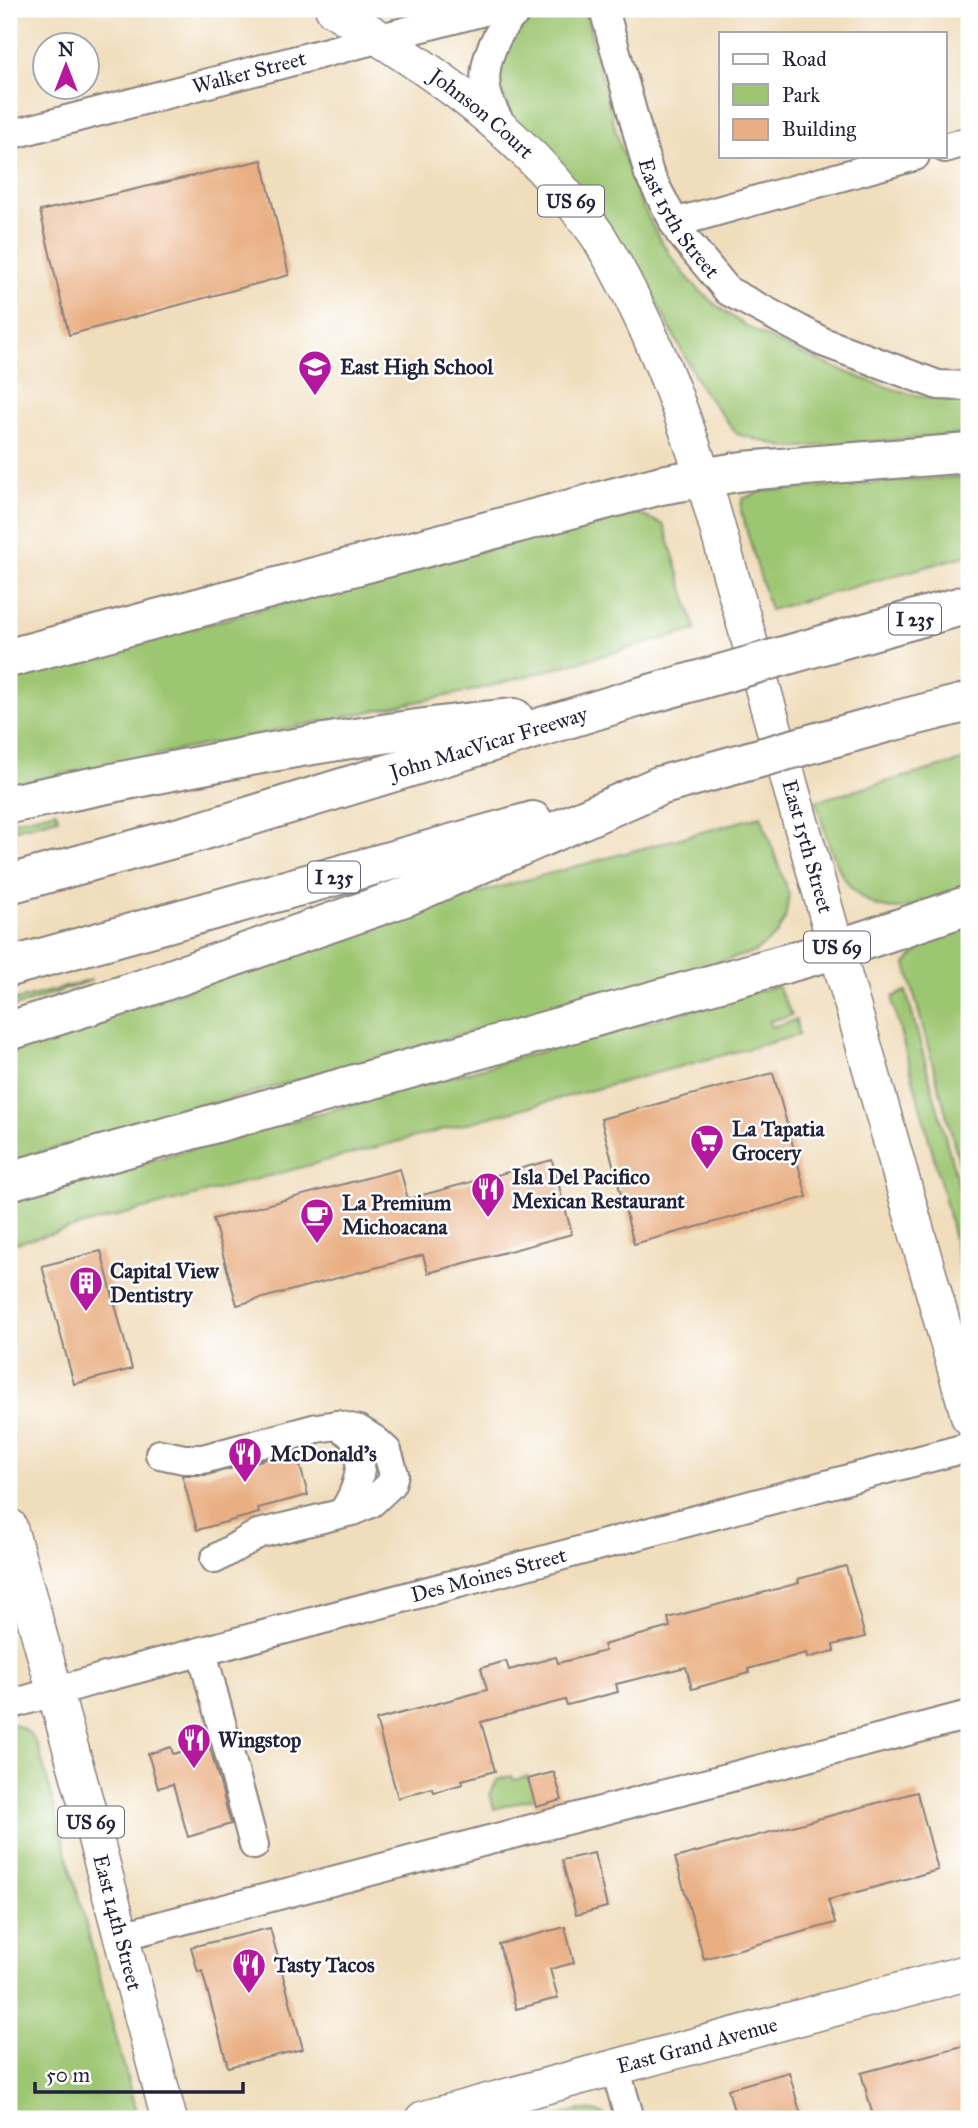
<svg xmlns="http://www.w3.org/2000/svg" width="978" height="2128" viewBox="0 0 978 2128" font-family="'IM FELL Great Primer',serif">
<rect width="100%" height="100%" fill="#fff"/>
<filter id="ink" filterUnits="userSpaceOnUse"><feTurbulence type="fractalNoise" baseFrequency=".0143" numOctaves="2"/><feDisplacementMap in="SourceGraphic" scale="14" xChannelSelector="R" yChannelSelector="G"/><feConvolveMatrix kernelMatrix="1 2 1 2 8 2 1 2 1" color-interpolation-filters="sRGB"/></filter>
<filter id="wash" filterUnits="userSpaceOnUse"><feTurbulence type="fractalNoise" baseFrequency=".00686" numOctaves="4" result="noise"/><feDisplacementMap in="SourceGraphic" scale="28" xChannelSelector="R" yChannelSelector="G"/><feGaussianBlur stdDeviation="1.57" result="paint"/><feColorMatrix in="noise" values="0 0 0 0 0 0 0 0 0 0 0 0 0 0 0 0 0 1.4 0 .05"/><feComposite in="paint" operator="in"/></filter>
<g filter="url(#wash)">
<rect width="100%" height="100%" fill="#f0ddbc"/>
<!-- green -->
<path fill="#9dc672" stroke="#607456" stroke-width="2" d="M565 9H582L586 15C613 115 630 235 715 304 747 330 785 347 822 362 869 382 918 401 969 402V434L788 448 737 434 701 388 656 301 614 233 511 115C482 54 502 25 565 9Z
M969 476V555L770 610 741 511 742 499 762 491Z
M624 513 639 514 664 525 696 630 475 690 9 785V677Z
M969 759V887C952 893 913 909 897 909 840 909 829 843 816 801Z
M56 811 58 818 9 831V822Z
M761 816 789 895 785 919 776 935 755 952 9 1161V1048L478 893Z
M969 925V1199L906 964 924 944Z
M92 980 9 1009V1002Z
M777 986 792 1015 770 1021 771 1027 796 1020 799 1035 9 1245V1200Z
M906 991 969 1225V1312L946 1203 893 1004V997Z
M9 1723C25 1726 33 1735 39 1749L138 2119H9Z
M512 1776 514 1780 528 1776 534 1798 494 1809 490 1793 497 1780Z
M581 2110 600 2113 609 2119H548Z"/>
<g id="blocks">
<!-- building -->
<path fill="#e9af83" d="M262 160 289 275 69 335 40 211Z
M773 1073 807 1197 634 1244 601 1119Z
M552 1160 572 1234 428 1273 423 1255 237 1305 213 1219 400 1169 408 1199Z
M101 1251 132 1369 74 1384 42 1266Z
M296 1451 308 1495 258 1508 259 1513 197 1530 182 1475H207Z
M846 1566 865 1637 833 1645 834 1651 807 1658 806 1653 748 1669 749 1673 692 1689 686 1667 616 1684 618 1692 567 1705 565 1700 481 1722 495 1771 462 1780 463 1784 434 1792 432 1788 398 1798 376 1720 487 1690 481 1668 506 1661 509 1670 556 1657 558 1663 605 1651 603 1645 670 1627 668 1618 799 1583 798 1579Z
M209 1744 231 1824 188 1837 173 1784 158 1788 148 1754 171 1747 173 1754Z
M554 1772 562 1800 536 1807 528 1779Z
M917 1792 938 1870 828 1900 835 1923 704 1959 675 1858Z
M594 1853 607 1907 576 1915 562 1860Z
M565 1927 574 1963 550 1969 558 1998 516 2009 499 1944Z
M270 1928 303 2049 228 2067 202 1971 198 1972 191 1947Z
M966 2045 969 2058V2119H874L861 2073Z
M789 2072 802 2119H736L728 2089Z"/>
</g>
</g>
<g filter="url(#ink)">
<use href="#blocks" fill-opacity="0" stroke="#89807c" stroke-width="2"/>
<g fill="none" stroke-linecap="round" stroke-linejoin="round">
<!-- minor casing -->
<g stroke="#89807c" stroke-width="32">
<g id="minor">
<path id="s1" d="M604 9 649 174 680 233 728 291 823 342 938 385 969 386"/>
<path d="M502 127C497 117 491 107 488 97 478 67 497 28 519 9"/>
<path id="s2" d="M9 135 492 9"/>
<path d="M945 148 969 141"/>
<path d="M674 223 915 156"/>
<path d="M337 1425C343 1429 351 1433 354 1439 368 1461 356 1495 342 1513"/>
<path d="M160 1454 184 1459H203L317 1428 337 1425 359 1430 375 1440 387 1451 394 1474 391 1484 371 1503 352 1511 258 1534 215 1559"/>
<path d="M202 1652 254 1845"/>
<path id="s3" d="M9 1705 102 1678 969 1447"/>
<path d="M121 1936 969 1715"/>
<path d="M615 2067 630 2119"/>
</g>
</g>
<!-- major casing -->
<g stroke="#89807c" stroke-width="38">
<g id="major">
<path id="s4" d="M333 9C423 64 504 118 571 201 581 214 592 226 600 239 645 314 676 394 703 477L969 1417"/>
<path id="s5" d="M9 1526 92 1825 169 2119"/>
<path id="s6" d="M423 2119 969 1972"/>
</g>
</g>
<!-- highway casing -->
<g stroke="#89807c" stroke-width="42">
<g id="highway">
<path d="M861 634 969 604"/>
<path d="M9 658 661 485 743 471 969 453"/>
<path d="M886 723 969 702"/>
<path d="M9 804C176 770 343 734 514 718"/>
<path id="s7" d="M9 884 198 832 636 698"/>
<path d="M9 967 533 821"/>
<path d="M9 1031 139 990 407 896 659 786"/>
<path d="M9 1181 838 949 969 905"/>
</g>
</g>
<!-- minor -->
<use href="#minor" stroke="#fff" stroke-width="28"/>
<!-- major -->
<use href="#major" stroke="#fff" stroke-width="35"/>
<!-- highway -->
<use href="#highway" stroke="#fff" stroke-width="38"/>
<!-- highway-bridge casing -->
<g stroke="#89807c" stroke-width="42" stroke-linecap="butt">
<path id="highway-bridge" d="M636 698 861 634
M659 786 886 723"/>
</g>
<!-- highway-bridge -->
<use href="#highway-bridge" stroke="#fff" stroke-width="38"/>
</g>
</g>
<!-- icons -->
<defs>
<g id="school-pin" transform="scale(1.75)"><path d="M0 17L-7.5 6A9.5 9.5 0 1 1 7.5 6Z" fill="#b5179e" stroke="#fff"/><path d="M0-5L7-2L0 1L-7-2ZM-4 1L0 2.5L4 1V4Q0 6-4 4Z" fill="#fff"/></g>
<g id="supermarket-pin" transform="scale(1.75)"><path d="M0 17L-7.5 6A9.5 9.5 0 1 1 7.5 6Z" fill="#b5179e" stroke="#fff"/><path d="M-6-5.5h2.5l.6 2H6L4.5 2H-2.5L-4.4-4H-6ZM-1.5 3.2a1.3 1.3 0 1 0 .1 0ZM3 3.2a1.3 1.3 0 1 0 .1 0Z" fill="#fff"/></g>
<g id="restaurant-pin" transform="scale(1.75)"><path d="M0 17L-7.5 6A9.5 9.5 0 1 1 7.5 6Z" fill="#b5179e" stroke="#fff"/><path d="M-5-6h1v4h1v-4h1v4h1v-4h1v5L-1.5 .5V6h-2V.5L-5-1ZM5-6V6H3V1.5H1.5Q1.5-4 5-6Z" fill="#fff"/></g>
<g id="cafe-pin" transform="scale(1.75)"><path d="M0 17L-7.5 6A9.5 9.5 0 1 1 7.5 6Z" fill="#b5179e" stroke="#fff"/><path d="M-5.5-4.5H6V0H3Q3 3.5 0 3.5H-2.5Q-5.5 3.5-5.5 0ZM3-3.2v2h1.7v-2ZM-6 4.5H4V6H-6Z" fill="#fff"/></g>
<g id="building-pin" transform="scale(1.75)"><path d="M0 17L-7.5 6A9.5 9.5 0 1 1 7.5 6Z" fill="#b5179e" stroke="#fff"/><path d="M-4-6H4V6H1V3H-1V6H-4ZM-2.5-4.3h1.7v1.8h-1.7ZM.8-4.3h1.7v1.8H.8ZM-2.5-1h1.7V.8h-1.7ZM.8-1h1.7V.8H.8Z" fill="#fff"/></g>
</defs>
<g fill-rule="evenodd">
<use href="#school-pin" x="315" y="367"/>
<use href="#supermarket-pin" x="707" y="1141"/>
<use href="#restaurant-pin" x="488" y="1189"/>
<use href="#cafe-pin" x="317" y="1215"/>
<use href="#building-pin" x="86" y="1283"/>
<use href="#restaurant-pin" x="245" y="1454"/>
<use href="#restaurant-pin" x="194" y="1740"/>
<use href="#restaurant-pin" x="249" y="1965"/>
</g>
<g text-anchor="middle" stroke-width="5" stroke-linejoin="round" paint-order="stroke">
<!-- shield labels -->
<g fill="#fff" stroke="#646476" stroke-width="2">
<rect x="538" y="185.5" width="66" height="31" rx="5"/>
<rect x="889" y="603.5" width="52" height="31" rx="5"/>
<rect x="308" y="861.5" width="52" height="31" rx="5"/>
<rect x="804" y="931.5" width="66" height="31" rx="5"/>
<rect x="58" y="1806.5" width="66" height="31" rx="5"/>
</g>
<g font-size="19" font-weight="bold" fill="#22223b">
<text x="571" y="208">US 69</text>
<text x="915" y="626">I 235</text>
<text x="334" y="884">I 235</text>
<text x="837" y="954">US 69</text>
<text x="91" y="1829">US 69</text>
</g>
<!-- street labels -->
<g font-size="21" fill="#22223b" stroke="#fff">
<text dy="7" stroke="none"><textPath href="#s2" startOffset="248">Walker Street</textPath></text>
<text dy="7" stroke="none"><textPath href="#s4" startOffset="182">Johnson Court</textPath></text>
<text dy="7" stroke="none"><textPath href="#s1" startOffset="224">East 15th Street</textPath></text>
<text dy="7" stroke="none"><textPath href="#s7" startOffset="500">John MacVicar Freeway</textPath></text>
<text dy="7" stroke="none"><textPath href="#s4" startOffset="999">East 15th Street</textPath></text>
<text dy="7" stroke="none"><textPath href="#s3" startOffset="497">Des Moines Street</textPath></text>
<text dy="7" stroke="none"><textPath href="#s5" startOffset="411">East 14th Street</textPath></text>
<text dy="7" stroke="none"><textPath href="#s6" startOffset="284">East Grand Avenue</textPath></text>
</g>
<!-- poi labels -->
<g font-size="21" font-weight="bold" fill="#22223b" stroke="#fff" text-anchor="start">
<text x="340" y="374">East High School</text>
<text x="732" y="1136">La Tapatia<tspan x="732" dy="24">Grocery</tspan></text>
<text x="512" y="1184">Isla Del Pacifico<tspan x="512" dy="24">Mexican Restaurant</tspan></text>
<text x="342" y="1210">La Premium<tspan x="342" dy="24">Michoacana</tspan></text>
<text x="110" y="1278">Capital View<tspan x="110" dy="24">Dentistry</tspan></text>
<text x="270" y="1461">McDonald's</text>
<text x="218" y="1747">Wingstop</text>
<text x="274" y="1972">Tasty Tacos</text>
</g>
</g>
<!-- margin -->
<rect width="978" height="2128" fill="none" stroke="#fff" stroke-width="35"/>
<!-- legend -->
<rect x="719" y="32" width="228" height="126" fill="#ffffff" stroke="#a7a7b1" stroke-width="2"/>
<rect x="733" y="54" width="35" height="10" fill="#ffffff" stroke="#a7a7b1" stroke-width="2"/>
<text x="782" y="66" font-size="21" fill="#22223b">Road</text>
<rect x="733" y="84" width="35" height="21" fill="#9dc672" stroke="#a7a7b1" stroke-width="2"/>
<text x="782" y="102" font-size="21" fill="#22223b">Park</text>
<rect x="733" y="119" width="35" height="21" fill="#e9af83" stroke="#a7a7b1" stroke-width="2"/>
<text x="782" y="136" font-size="21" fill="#22223b">Building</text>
<!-- north arrow -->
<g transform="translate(66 66)"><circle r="33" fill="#ffffff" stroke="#a7a7b1" stroke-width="2"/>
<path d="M0-5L12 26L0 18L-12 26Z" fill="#b5179e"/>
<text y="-10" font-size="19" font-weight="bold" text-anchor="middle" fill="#22223b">N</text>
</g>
<!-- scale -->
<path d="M35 2082v10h208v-10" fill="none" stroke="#22223b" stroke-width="3.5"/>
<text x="46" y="2082" font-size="21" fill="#22223b" stroke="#ffffff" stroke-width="5" paint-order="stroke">50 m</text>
</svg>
